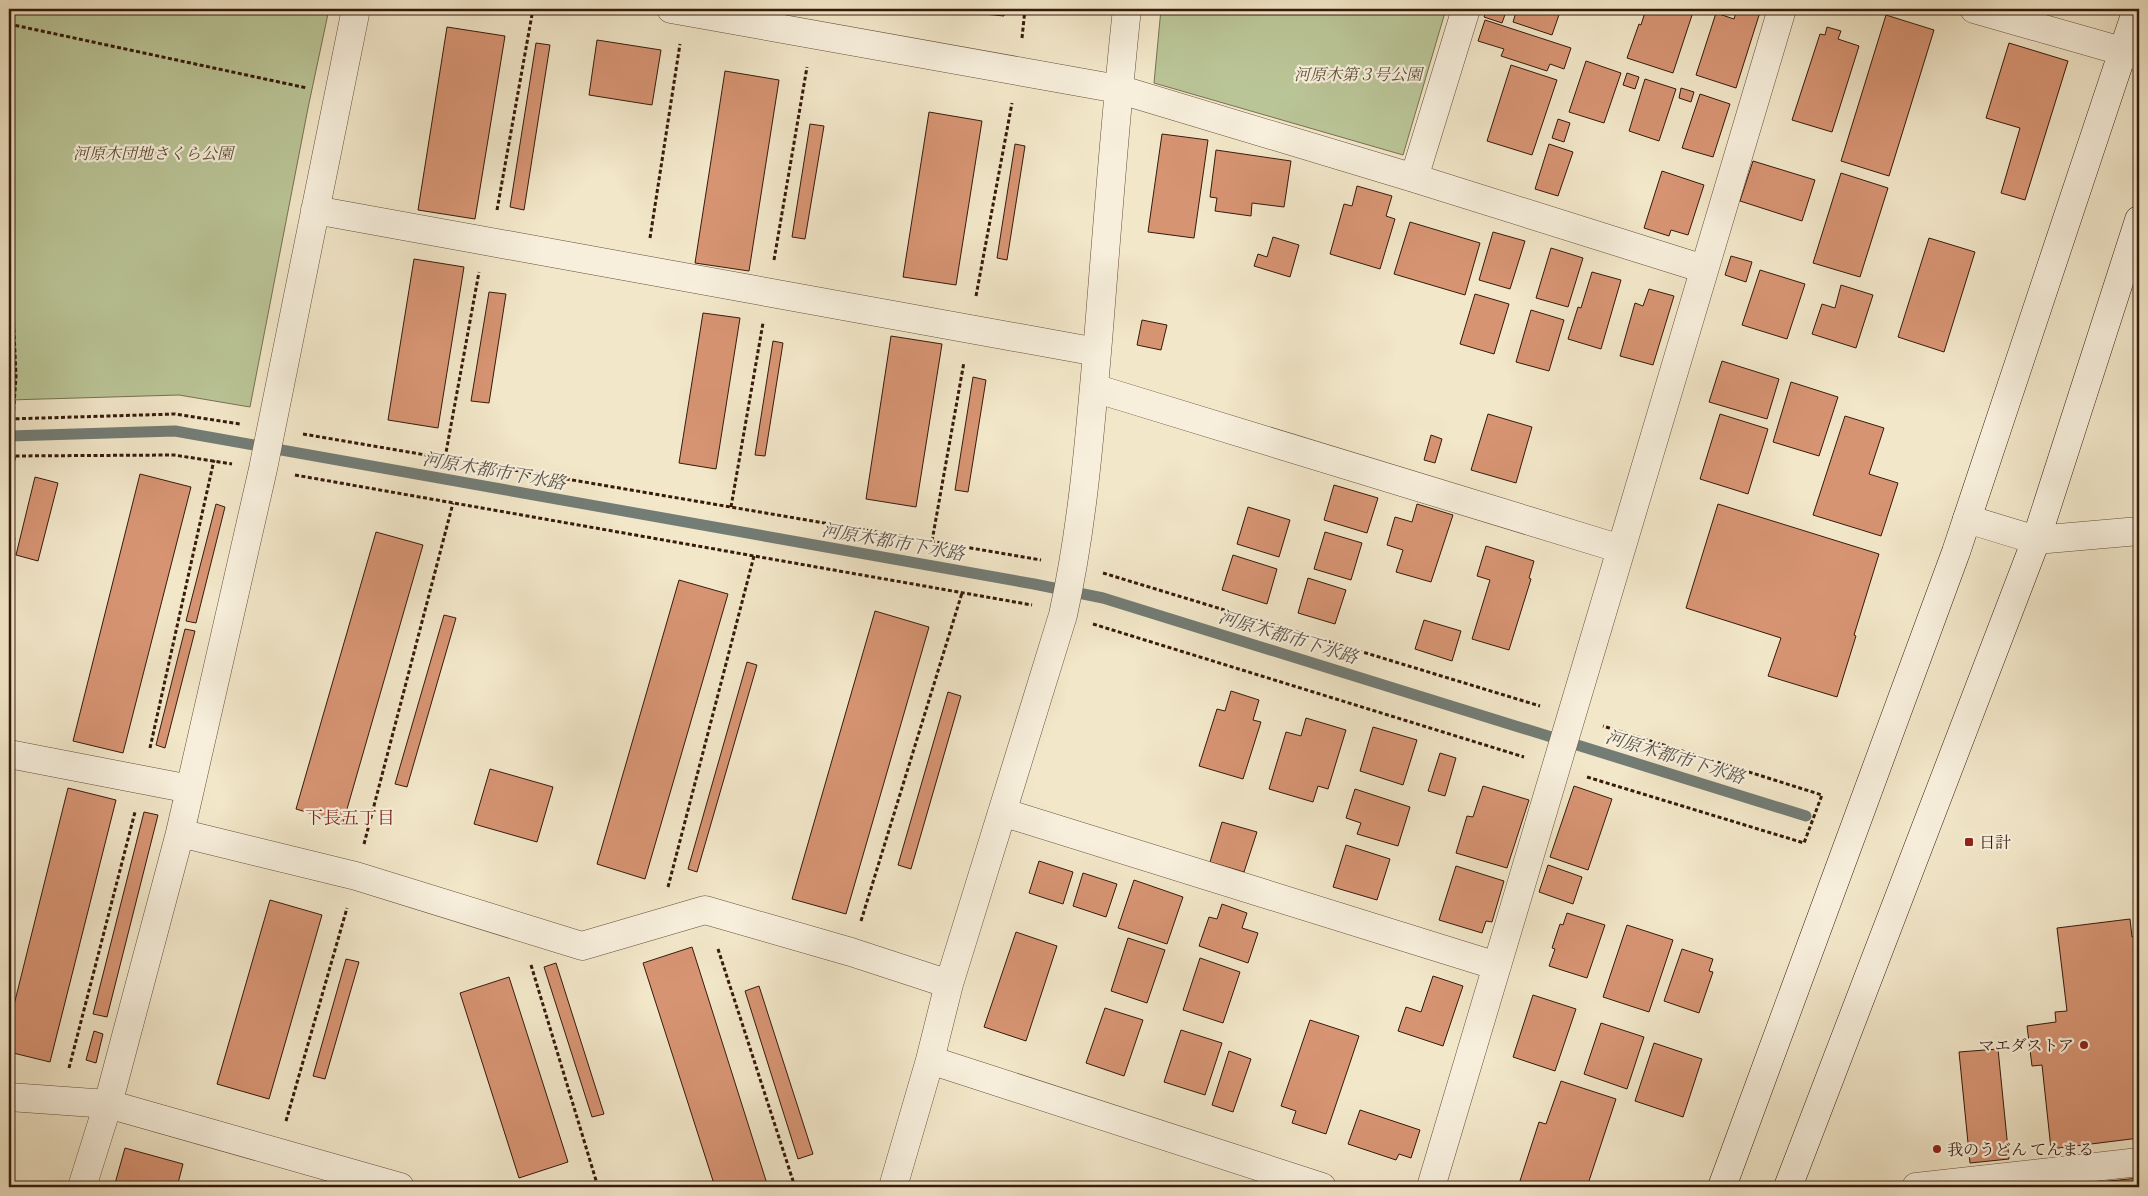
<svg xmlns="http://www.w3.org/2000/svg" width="2148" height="1196" viewBox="0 0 2148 1196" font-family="'IM FELL Double Pica','Noto Serif JP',serif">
<rect width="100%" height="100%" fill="#f2e7c9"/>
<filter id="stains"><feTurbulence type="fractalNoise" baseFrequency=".004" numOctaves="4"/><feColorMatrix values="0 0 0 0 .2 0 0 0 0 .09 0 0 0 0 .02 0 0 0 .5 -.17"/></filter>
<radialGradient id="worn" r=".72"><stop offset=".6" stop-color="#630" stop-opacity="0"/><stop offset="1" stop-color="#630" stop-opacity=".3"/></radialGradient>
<!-- green -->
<path fill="#bac597" stroke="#787051" d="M9 9H329L308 108 250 407 179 395 9 400Z
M1161 9H1446L1403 155 1154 83Z"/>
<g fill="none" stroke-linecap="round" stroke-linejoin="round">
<!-- stream -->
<path stroke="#737c75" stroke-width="11" d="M9 436 175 431 1034 584 1103 598 1806 816"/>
</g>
<!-- building -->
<path fill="#d79473" stroke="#361a0b" d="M953 9H1005L1004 16 953 11Z
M1487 9H1507L1502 23 1484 17Z
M1517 9H1561L1552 35 1513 22Z
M1646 9H1694L1673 73 1627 58 1639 24 1641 25Z
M1737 9H1761L1736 88 1696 75 1716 13 1734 19Z
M1886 15 1934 30 1889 176 1841 161Z
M1485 20 1571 48 1564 69 1550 64 1547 71 1501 56 1504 49 1478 41Z
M447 27 505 36 475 219 418 210Z
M1827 27 1841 31 1838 39 1859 46 1832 132 1792 120 1820 34 1825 35Z
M597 40 661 50 652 105 589 95Z
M536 43 550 45 524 210 510 207Z
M2009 43 2068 61 2025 200 2001 193 2020 128 1986 118Z
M1586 61 1621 73 1604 123 1569 112Z
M1511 65 1557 80 1532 155 1487 141Z
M725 71 779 80 749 271 695 263Z
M1627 73 1639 77 1635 89 1623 85Z
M1645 79 1676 89 1659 141 1629 131Z
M1681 88 1694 92 1691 102 1679 98Z
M1700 94 1730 104 1713 157 1682 148Z
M929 112 982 121 956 285 903 277Z
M1558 119 1570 123 1564 142 1552 138Z
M810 124 824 126 805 239 792 237Z
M1162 134 1208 140 1194 238 1148 232Z
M1015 144 1025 146 1007 260 997 258Z
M1549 144 1573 152 1558 196 1535 189Z
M1216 150 1291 161 1284 207 1252 203 1251 216 1215 211 1217 198 1210 197Z
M1753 161 1815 180 1802 221 1740 201Z
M1662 171 1704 185 1688 235 1671 230 1669 236 1644 228Z
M1841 173 1888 188 1860 277 1813 263Z
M1357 186 1392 196 1386 216 1395 219 1380 269 1330 254 1344 204 1352 206Z
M1410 222 1480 243 1465 295 1394 274Z
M1493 232 1525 241 1510 289 1479 280Z
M1273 237 1299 245 1290 277 1254 266 1258 254 1267 257Z
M1929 238 1975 252 1944 352 1898 337Z
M1551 248 1583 258 1568 307 1536 298Z
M1731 256 1752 262 1746 282 1725 275Z
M414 259 464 267 438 428 388 420Z
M1760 270 1805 284 1787 339 1742 325Z
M1592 272 1621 280 1601 349 1568 339 1578 307 1581 308Z
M1841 285 1873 295 1856 348 1812 334 1822 304 1835 308Z
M1649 289 1674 296 1653 365 1620 356 1635 303 1643 306Z
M489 292 506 294 489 403 471 401Z
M1475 294 1509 304 1494 354 1460 344Z
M1531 310 1564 320 1549 371 1516 362Z
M703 313 740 318 716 469 679 463Z
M1142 320 1167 325 1161 350 1137 345Z
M891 336 942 344 916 507 866 499Z
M773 341 783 343 765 456 755 455Z
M1722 361 1779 379 1767 419 1709 402Z
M973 377 986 380 968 492 955 490Z
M1791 382 1838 397 1819 456 1773 442Z
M1488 414 1532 427 1516 483 1471 470Z
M1720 414 1768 429 1748 494 1700 479Z
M1845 416 1884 428 1869 474 1898 483 1881 536 1813 515Z
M1431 435 1442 439 1435 463 1424 460Z
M140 474 191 487 123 753 73 741Z
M35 477 58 483 38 561 16 555Z
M1334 485 1378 498 1367 533 1324 520Z
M216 504 225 507 196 623 186 621Z
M1417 504 1453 515 1431 582 1396 572 1403 550 1387 545 1395 517 1412 522Z
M1718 504 1879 554 1854 635 1856 636 1837 697 1768 676 1781 638 1686 608Z
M1248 507 1290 520 1279 557 1237 544Z
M376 532 423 545 343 823 296 809Z
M1325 532 1362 543 1351 580 1314 569Z
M9 537 15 538 9 563Z
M1486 546 1534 561 1529 578 1531 579 1509 650 1472 639 1490 580 1477 576Z
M1233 555 1277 569 1267 604 1222 590Z
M1308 578 1346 590 1335 624 1298 613Z
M679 580 728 594 645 879 597 864Z
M875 611 929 627 846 914 792 899Z
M444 615 456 618 407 787 395 784Z
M1424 620 1461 631 1452 661 1415 649Z
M185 629 195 631 165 748 156 745Z
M747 662 757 665 697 872 688 869Z
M1231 691 1259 700 1253 720 1261 722 1243 779 1199 766 1217 709 1225 711Z
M948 692 961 696 911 869 898 865Z
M1306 718 1346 730 1328 789 1318 786 1313 802 1269 789 1286 732 1301 736Z
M1373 727 1417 740 1403 785 1360 771Z
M1440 753 1456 758 1445 796 1428 791Z
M490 769 553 787 537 842 474 824Z
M1483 786 1529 800 1507 868 1456 853 1467 816 1473 817Z
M1574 786 1612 799 1588 870 1550 857Z
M68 788 116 800 50 1062 9 1052V1025Z
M1355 789 1410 807 1398 846 1357 834 1361 823 1346 818Z
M144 812 158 815 107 1017 93 1014Z
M1222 822 1257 832 1244 872 1210 862Z
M1346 845 1390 859 1377 900 1333 887Z
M1039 861 1073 872 1063 904 1029 893Z
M1548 865 1582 877 1573 904 1539 892Z
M1456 866 1504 881 1492 922 1486 921 1482 933 1439 920Z
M1083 873 1117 884 1106 917 1073 906Z
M1134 880 1183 897 1167 944 1118 928Z
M270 900 322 915 269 1099 217 1084Z
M1222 904 1247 913 1242 928 1258 933 1248 963 1199 946 1209 917 1217 919Z
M1567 913 1605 925 1587 978 1549 966 1555 949 1552 948 1560 924 1563 925Z
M2130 919 2132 937 2139 936V1138L2051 1149 2042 1065 2032 1066 2027 1026 2056 1022 2055 1012 2067 1011 2057 928Z
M1627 925 1673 940 1649 1012 1603 997Z
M1016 932 1057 946 1026 1041 984 1027Z
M1128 938 1165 950 1147 1003 1111 991Z
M692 947 768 1187H715L643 963Z
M1682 949 1713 959 1709 971 1713 972 1699 1013 1664 1001Z
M1200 958 1240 972 1223 1023 1183 1010Z
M346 959 359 962 325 1079 313 1076Z
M556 963 604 1114 592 1117 544 967Z
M1433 976 1463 986 1443 1046 1398 1031 1406 1007 1421 1012Z
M509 977 568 1162 519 1178 460 993Z
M759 986 813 1154 798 1159 745 991Z
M1533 995 1576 1009 1555 1071 1513 1057Z
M1105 1008 1143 1020 1124 1076 1086 1063Z
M1310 1020 1359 1036 1326 1134 1292 1123 1296 1111 1281 1106Z
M1601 1023 1644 1037 1627 1089 1584 1074Z
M1181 1030 1222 1043 1205 1095 1164 1082Z
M94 1031 103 1034 96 1063 86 1060Z
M1654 1043 1702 1059 1683 1117 1635 1101Z
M1998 1049 2009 1159 1970 1163 1959 1052Z
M1229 1051 1251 1059 1233 1112 1212 1105Z
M1561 1081 1616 1099 1587 1187H1518L1539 1122 1546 1124Z
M1360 1110 1420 1130 1411 1158 1399 1154 1396 1160 1348 1144Z
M125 1148 183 1164 177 1187H114Z
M2139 1178V1187H2052L2080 1184Z"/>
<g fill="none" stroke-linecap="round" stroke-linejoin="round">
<!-- street casing -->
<g stroke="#654d3a" stroke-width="29">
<path id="street" d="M671 9 1118 89 1414 178 1704 269
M1974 9 2139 56
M1414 178 1466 9
M315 210 1097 352
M1094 388 1621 549
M1967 519 2036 540 2139 531
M9 754 190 789
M1002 812 1497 966
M180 833 356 876 582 946 705 910 851 952 949 984
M930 1060 1322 1187
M9 1097 108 1104 400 1187
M82 1187 108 1104 180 833 263 469 356 9
M893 1187 930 1060 949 984 1063 615C1083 525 1090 432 1098 341 1107 230 1115 119 1127 9
M1431 1187 1782 9
M1916 1187 2139 1162"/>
</g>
<!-- secondary casing -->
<g stroke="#361a0b" stroke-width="29">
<path id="secondary" d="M1722 1187 1956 552 2137 9
M1788 1187 2036 540 2139 220"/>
</g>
<!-- path -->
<path stroke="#361a0b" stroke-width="3" stroke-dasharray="4 2.5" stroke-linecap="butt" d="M9 24 307 88
M1022 38 1025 9
M497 210 533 9
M9 225 16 376 13 419
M650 238 680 44
M774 260 807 67
M976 296 1012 103
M9 419 175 414 240 424
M303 434 1041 560
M9 456 174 455 232 464
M445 458 479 272
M295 475 1032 605
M9 480 15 455
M731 507 763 323
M932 541 964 362
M1103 573 1540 706
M1093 624 1524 757
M150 748 214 460
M1587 777 1804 843 1822 795 1603 726
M364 844 453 503
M668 887 754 556
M861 921 962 593
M718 949 795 1187
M531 965 598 1187
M69 1068 135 812
M286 1121 347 908"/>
<!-- street -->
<use href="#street" stroke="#f7efdc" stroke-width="28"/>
<!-- secondary -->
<use href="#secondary" stroke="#f7efdc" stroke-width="28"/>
</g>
<!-- markers -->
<g fill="#8f2418" stroke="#f7efdc" stroke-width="2">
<rect x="1964" y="837" width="10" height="10" rx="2.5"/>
<circle cx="2084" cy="1045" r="5"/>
<circle cx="1937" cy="1149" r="5"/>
</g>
<g text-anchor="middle" stroke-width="4.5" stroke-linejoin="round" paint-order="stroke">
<!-- park labels -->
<g font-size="16" font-style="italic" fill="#5e4d35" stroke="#f7efdc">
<text x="1358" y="80">河原木第３号公園</text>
<text x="153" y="159">河原木団地さくら公園</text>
</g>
<!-- poi labels -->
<g font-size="16" fill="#361a0b" stroke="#f7efdc" text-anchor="start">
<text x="1979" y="848">日計</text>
<text x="2074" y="1051" text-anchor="end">マエダストア</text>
<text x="1947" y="1155">我のうどん てんまる</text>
</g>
<!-- water labels -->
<g font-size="18" font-style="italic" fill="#5a5349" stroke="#f7efdc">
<text transform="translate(494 471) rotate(10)" y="6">河原木都市下水路</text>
<text transform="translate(893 542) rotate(10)" y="6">河原木都市下水路</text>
<text transform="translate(1288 637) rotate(17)" y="6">河原木都市下水路</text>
<text transform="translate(1675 757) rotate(17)" y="6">河原木都市下水路</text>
</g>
<!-- neighbourhood labels -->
<g font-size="18" fill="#7a1f14" stroke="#f7efdc">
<text x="350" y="824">下長五丁目</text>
</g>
</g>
<!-- margin -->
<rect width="2148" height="1196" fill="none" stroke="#f2e7c9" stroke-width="30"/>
<rect x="10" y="10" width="2128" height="1176" fill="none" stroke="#361a0b" stroke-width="2.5"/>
<rect x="15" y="15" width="2118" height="1166" fill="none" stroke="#361a0b"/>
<rect width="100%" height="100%" filter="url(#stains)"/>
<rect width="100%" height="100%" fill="url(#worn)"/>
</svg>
